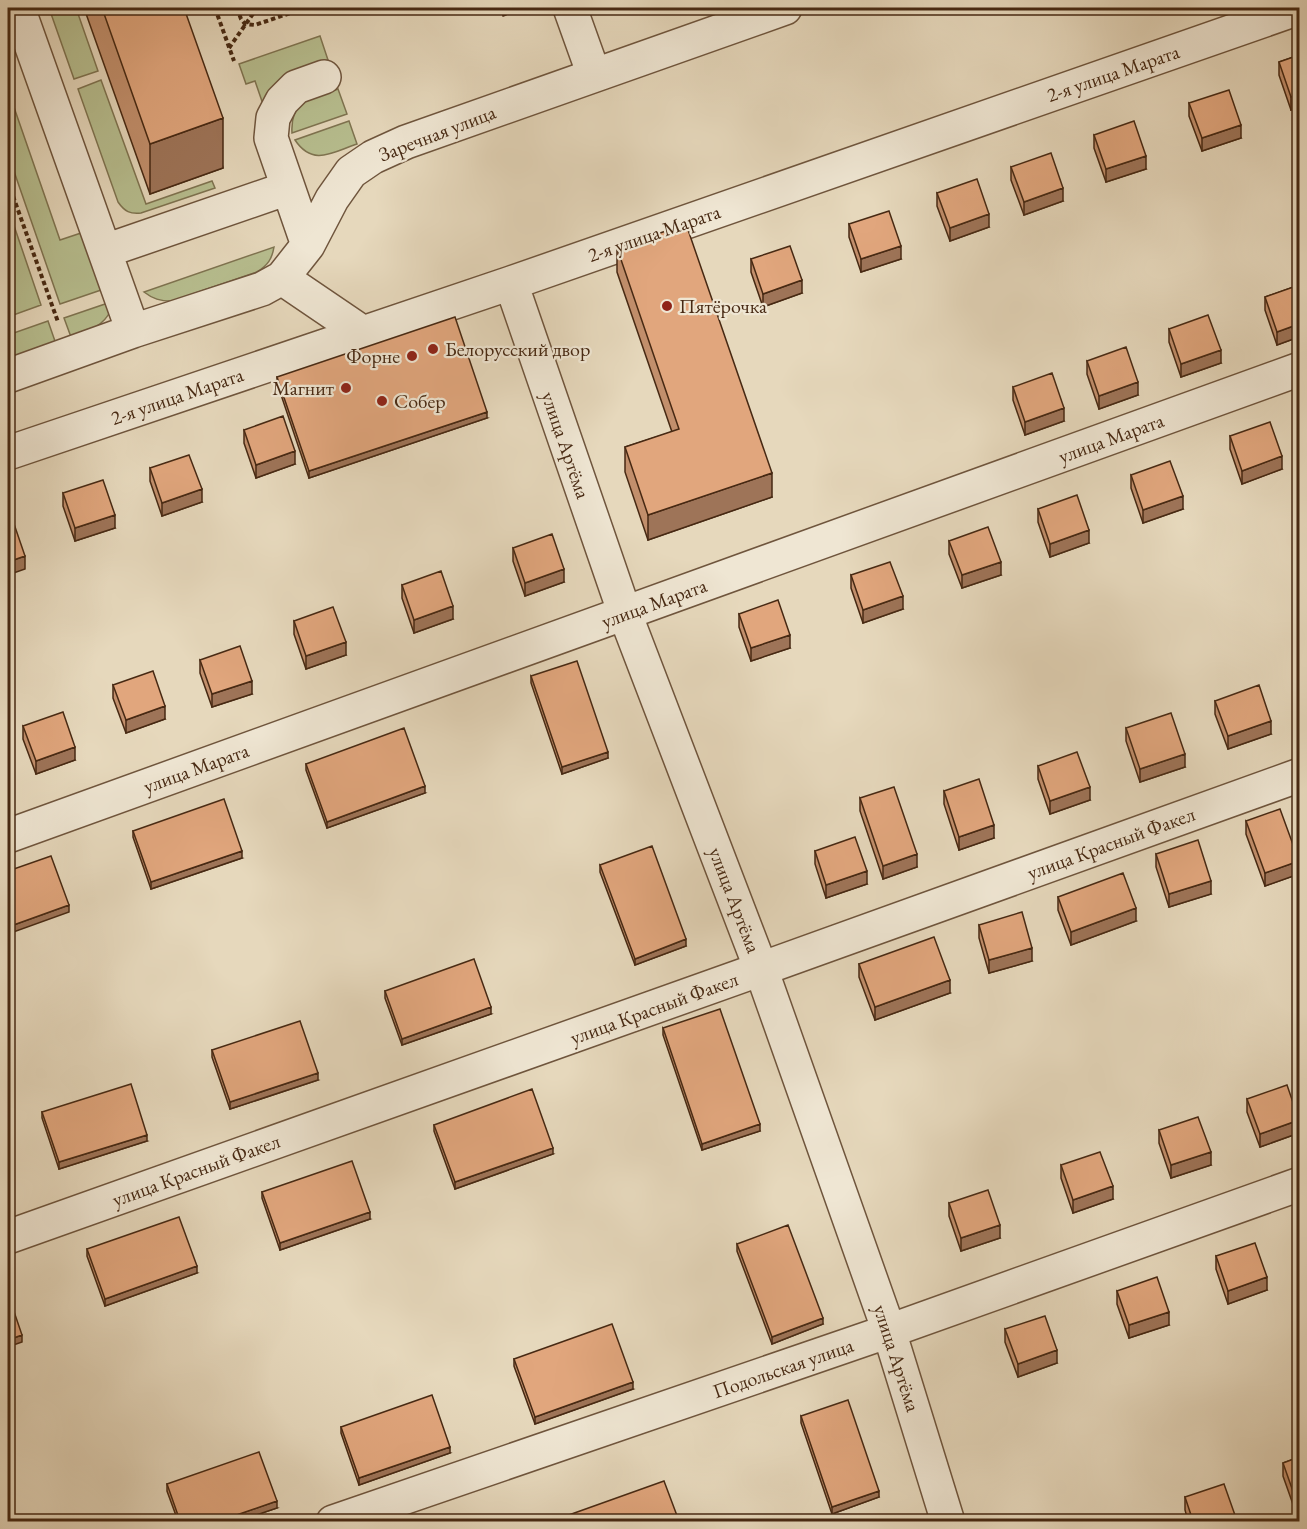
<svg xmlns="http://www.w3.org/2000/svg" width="1307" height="1529" viewBox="0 0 1307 1529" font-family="'EB Garamond',serif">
<rect width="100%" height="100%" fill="#e6d8bc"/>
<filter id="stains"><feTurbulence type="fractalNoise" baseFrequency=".00333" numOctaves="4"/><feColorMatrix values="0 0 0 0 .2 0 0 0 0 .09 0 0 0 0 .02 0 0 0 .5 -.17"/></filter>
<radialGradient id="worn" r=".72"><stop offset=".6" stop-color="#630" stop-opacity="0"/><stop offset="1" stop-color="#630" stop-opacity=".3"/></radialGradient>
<!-- green -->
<path fill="#b7be8f" stroke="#7f7451" stroke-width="1.5" d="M49 8H76L98 71 74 79Z
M320 36 328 60 302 68 265 110 255 81 246 84 239 64Z
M101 80 146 204 212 181 215 188 141 213C130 214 125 212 118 202L78 89Z
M338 89 347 114 292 133C290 99 312 98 338 89Z
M8 90 60 240 87 231 107 288 60 304 8 154Z
M349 121 357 144C333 152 313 167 295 140Z
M8 208 41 305 8 317Z
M274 247C272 259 268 265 257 272L172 301C160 301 153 299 144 292Z
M108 303 111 310C103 327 88 331 71 337L64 318Z
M48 321 56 344 8 362V335Z"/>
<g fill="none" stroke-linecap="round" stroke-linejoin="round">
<!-- minor casing -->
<g stroke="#6f553d" stroke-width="36">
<path id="minor" d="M18 8 133 331
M570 8 594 75
M308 245 271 138 273 118 282 101 296 87 324 77
M105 251 288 188
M282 278 363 333
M511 283 625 614 761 969 889 1331 948 1522
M8 376 133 331 262 289 282 278 308 245 332 199 351 172 373 157 406 142 785 8
M8 453 511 283 1299 8
M8 836 1300 369
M8 1237 761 969 1300 775
M333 1522 889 1331 1300 1184"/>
</g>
<!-- path -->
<path stroke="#472913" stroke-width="4" stroke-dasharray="4.5 3" stroke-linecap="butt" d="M215 8 234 61
M237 8 241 19 245 24 255 25 305 8
M502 15 523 8
M229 48 257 8
M8 182 58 322"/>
<!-- minor -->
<use href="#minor" stroke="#efe6d3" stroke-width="33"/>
</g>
<!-- wall -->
<path fill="#c28f6c" stroke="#472913" stroke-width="1.5" d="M84 8H184L223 168 150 194Z
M1299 55V107L1291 110 1279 75V62Z
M1189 103 1241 138 1202 151 1189 116Z
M1094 135 1146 169 1106 182 1094 148Z
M1011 167 1063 201 1024 215 1011 180Z
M937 193 989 227 950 241 937 206Z
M849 224 901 259 861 272 849 237Z
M617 248 772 497 648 540 625 472V447L672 432 617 272Z
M751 259 802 293 763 307 751 272Z
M1299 285V337L1277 345 1265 310V297Z
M1169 329 1221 363 1181 377 1169 342Z
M1087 361 1138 395 1099 409 1087 374Z
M277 377 487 418 309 478 277 383Z
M1013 387 1064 421 1025 435 1013 400Z
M244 430 295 464 256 478 244 443Z
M1230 436 1282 469 1242 484 1230 449Z
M150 468 202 502 162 516 150 481Z
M1131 475 1183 509 1143 523 1131 488Z
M63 493 115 528 75 541 63 506Z
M1038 509 1089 543 1050 557 1038 522Z
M949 541 1001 575 962 588 949 554Z
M513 548 564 582 525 596 513 561Z
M851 575 903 609 863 623 851 588Z
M402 585 453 619 414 633 402 598Z
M739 614 790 648 751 661 739 627Z
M294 621 346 655 306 669 294 634Z
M200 660 252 694 212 707 200 673Z
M531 676 608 758 562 774 531 683Z
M113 685 165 719 126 733 113 698Z
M1215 701 1271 734 1228 749 1215 714Z
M23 726 75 760 36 774 23 739Z
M1126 728 1185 767 1140 782 1126 741Z
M306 764 425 793 327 828 306 770Z
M1038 766 1090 800 1050 814 1038 779Z
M944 791 994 838 959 850 944 804Z
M860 798 917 867 883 879 860 811Z
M1246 821 1299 874 1265 886 1246 834Z
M133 831 242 858 151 889 133 837Z
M815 851 867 884 826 898 815 864Z
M1156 854 1211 894 1169 907 1156 867Z
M600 865 686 946 635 965 600 872Z
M1058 897 1136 921 1071 945 1058 910Z
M979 925 1032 961 989 973 979 938Z
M859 964 950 993 875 1020 859 977Z
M385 991 491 1014 402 1045 385 998Z
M663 1028 760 1131 702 1150 663 1035Z
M212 1050 318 1080 230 1109 212 1057Z
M1247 1099 1299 1133 1260 1147 1247 1112Z
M42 1112 147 1141 59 1169 42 1118Z
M434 1125 553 1154 455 1189 434 1131Z
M1159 1130 1211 1165 1171 1178 1159 1143Z
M1061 1165 1113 1199 1073 1213 1061 1178Z
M262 1192 370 1219 280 1250 262 1198Z
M949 1203 1000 1238 961 1251 949 1216Z
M737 1244 823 1324 772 1344 737 1251Z
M87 1249 197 1273 105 1306 87 1256Z
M1216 1256 1267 1290 1228 1304 1216 1269Z
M1117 1291 1169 1325 1129 1338 1117 1304Z
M1005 1329 1057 1363 1018 1377 1005 1342Z
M514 1359 633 1389 535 1424 514 1366Z
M801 1416 879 1497 832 1514 801 1423Z
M341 1427 450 1453 359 1485 341 1433Z
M1299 1457 1295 1510 1283 1476V1463Z
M167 1484 277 1508 238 1521H178L167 1491Z
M1185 1497 1236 1521H1188L1185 1510Z"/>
<!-- shaded-wall -->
<path fill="#9e7458" stroke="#472913" stroke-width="1.5" d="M1299 94V107L1291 110V97Z
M223 118V168L150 194V144Z
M1241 125V138L1202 151V138Z
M1146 156V169L1106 182V169Z
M1063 188V201L1024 215V202Z
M989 214V227L950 241V228Z
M901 246V259L861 272V259Z
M802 280V293L763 307V294Z
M1299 324V337L1277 345V332Z
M1221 350V363L1181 377V364Z
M1138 382V395L1099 409V396Z
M1064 408V421L1025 435V422Z
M487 412V418L309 478V471Z
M295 451V464L256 478V465Z
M1282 456V469L1242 484V471Z
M772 473V497L648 540V515Z
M202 489V502L162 516V503Z
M1183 496V509L1143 523V510Z
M115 515V528L75 541V528Z
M1089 530V543L1050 557V544Z
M25 556V569L8 575V562Z
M1001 562V575L962 588V575Z
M564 569V582L525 596V583Z
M903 596V609L863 623V610Z
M453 606V619L414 633V620Z
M790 635V648L751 661V648Z
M346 642V655L306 669V656Z
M252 681V694L212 707V694Z
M165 706V719L126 733V720Z
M1271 721V734L1228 749V736Z
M75 747V760L36 774V761Z
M608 752V758L562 774V767Z
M1185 754V767L1140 782V769Z
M425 786V793L327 828V822Z
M1090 787V800L1050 814V801Z
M994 825V838L959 850V837Z
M242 851V858L151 889V882Z
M917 854V867L883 879V866Z
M1299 861V874L1265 886V873Z
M867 871V884L826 898V885Z
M1211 881V894L1169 907V894Z
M69 905V912L8 934V927Z
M1136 908V921L1071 945V932Z
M686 939V946L635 965V959Z
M1032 948V961L989 973V960Z
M950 980V993L875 1020V1007Z
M491 1007V1014L402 1045V1039Z
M318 1073V1080L230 1109V1102Z
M1299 1120V1133L1260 1147V1134Z
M760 1124V1131L702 1150V1144Z
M147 1135V1141L59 1169V1162Z
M553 1148V1154L455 1189V1182Z
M1211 1152V1165L1171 1178V1165Z
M1113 1186V1199L1073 1213V1200Z
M370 1212V1219L280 1250V1243Z
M1000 1225V1238L961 1251V1238Z
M197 1266V1273L105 1306V1299Z
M1267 1277V1290L1228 1304V1291Z
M1169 1312V1325L1129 1338V1325Z
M823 1318V1324L772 1344V1337Z
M22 1335V1342L8 1347V1340Z
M1057 1350V1363L1018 1377V1364Z
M633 1382V1389L535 1424V1417Z
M450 1447V1453L359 1485V1478Z
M879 1491V1497L832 1514V1507Z
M1299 1496V1509L1295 1510V1497Z
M277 1501V1508L238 1521H219Z"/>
<!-- building -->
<path fill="#e1a67d" stroke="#472913" stroke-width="1.5" d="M102 8H184L223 118 150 144Z
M1299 55V94L1291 97 1279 62Z
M1229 90 1241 125 1202 138 1189 103Z
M1134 121 1146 156 1106 169 1094 135Z
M1051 153 1063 188 1024 202 1011 167Z
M977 179 989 214 950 228 937 193Z
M889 211 901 246 861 259 849 224Z
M686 224 772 473 648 515 625 447 679 429 617 248Z
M790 246 802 280 763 294 751 259Z
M1299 285V324L1277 332 1265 297Z
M1208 315 1221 350 1181 364 1169 329Z
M455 317 487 412 309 471 277 377Z
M1126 347 1138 382 1099 396 1087 361Z
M1052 373 1064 408 1025 422 1013 387Z
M283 416 295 451 256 465 244 430Z
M1270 422 1282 456 1242 471 1230 436Z
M189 455 202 489 162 503 150 468Z
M1170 461 1183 496 1143 510 1131 475Z
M103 480 115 515 75 528 63 493Z
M1077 495 1089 530 1050 544 1038 509Z
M13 521 25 556 8 562V523Z
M988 527 1001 562 962 575 949 541Z
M552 534 564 569 525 583 513 548Z
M890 562 903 596 863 610 851 575Z
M441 571 453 606 414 620 402 585Z
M778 600 790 635 751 648 739 614Z
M333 607 346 642 306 656 294 621Z
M240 646 252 681 212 694 200 660Z
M577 661 608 752 562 767 531 676Z
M153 671 165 706 126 720 113 685Z
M1259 685 1271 721 1228 736 1215 701Z
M63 712 75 747 36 761 23 726Z
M1171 713 1185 754 1140 769 1126 728Z
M404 728 425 786 327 822 306 764Z
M1077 752 1090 787 1050 801 1038 766Z
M979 779 994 825 959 837 944 791Z
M894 787 917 854 883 866 860 798Z
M224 799 242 851 151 882 133 831Z
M1280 809 1299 861 1265 873 1246 821Z
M855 837 867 871 826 885 815 851Z
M1198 840 1211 881 1169 894 1156 854Z
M652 846 686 939 635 959 600 865Z
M51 856 69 905 8 927V871Z
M1123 873 1136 908 1071 932 1058 897Z
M1022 912 1032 948 989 960 979 925Z
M934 937 950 980 875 1007 859 964Z
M474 959 491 1007 402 1039 385 991Z
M720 1009 760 1124 702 1144 663 1028Z
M300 1021 318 1073 230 1102 212 1050Z
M131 1084 147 1135 59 1162 42 1112Z
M1287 1085 1299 1120 1260 1134 1247 1099Z
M532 1089 553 1148 455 1182 434 1125Z
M1198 1117 1211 1152 1171 1165 1159 1130Z
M1100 1152 1113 1186 1073 1200 1061 1165Z
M352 1161 370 1212 280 1243 262 1192Z
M988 1190 1000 1225 961 1238 949 1203Z
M179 1217 197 1266 105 1299 87 1249Z
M788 1225 823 1318 772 1337 737 1244Z
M1255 1243 1267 1277 1228 1291 1216 1256Z
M1157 1277 1169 1312 1129 1325 1117 1291Z
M8 1294 22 1335 8 1340Z
M1045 1316 1057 1350 1018 1364 1005 1329Z
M612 1324 633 1382 535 1417 514 1359Z
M432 1395 450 1447 359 1478 341 1427Z
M848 1400 879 1491 832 1507 801 1416Z
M259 1452 277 1501 219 1521H180L167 1484Z
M1299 1457V1496L1295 1497 1283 1463Z
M664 1481 679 1521H568L566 1516Z
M1224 1484 1236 1518 1227 1521H1193L1185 1497Z
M84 1518 85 1521H72Z"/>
<!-- markers -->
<g fill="#8f2418" stroke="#efe6d3" stroke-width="2">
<circle cx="667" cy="306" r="6"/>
<circle cx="433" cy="349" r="6"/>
<circle cx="412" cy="356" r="6"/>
<circle cx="346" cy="388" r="6"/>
<circle cx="382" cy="401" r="6"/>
</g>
<g text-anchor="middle" stroke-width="4.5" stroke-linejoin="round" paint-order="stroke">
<!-- street labels -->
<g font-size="20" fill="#472913" stroke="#efe6d3">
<text transform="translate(1113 73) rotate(-19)" y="7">2-я улица Марата</text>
<text transform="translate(437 133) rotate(-21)" y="7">Заречная улица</text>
<text transform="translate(654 233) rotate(-19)" y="7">2-я улица Марата</text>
<text transform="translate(177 396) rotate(-19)" y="7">2-я улица Марата</text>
<text transform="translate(1111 438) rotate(-20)" y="7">улица Марата</text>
<text transform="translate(566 445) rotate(71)" y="7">улица Артёма</text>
<text transform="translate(654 603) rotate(-20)" y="7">улица Марата</text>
<text transform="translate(196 768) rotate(-20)" y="7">улица Марата</text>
<text transform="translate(1111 843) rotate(-20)" y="7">улица Красный Факел</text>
<text transform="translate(735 900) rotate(69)" y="7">улица Артёма</text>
<text transform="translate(654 1008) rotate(-20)" y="7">улица Красный Факел</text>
<text transform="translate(196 1170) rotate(-20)" y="7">улица Красный Факел</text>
<text transform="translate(897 1358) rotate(72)" y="7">улица Артёма</text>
<text transform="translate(783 1368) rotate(-19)" y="7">Подольская улица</text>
</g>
<!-- poi labels -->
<g font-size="20" fill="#472913" stroke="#efe6d3" text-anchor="start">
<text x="679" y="313">Пятёрочка</text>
<text x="445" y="356">Белорусский двор</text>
<text x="400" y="363" text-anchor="end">Форне</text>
<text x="334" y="395" text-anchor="end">Магнит</text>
<text x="394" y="408">Собер</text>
</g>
</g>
<!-- margin -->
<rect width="1307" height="1529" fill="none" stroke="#e6d8bc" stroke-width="30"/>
<rect x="9" y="9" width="1289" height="1511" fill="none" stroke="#472913" stroke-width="3"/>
<rect x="15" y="15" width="1277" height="1499" fill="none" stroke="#472913" stroke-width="1.5"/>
<rect width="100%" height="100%" filter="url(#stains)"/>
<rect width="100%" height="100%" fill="url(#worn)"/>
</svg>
